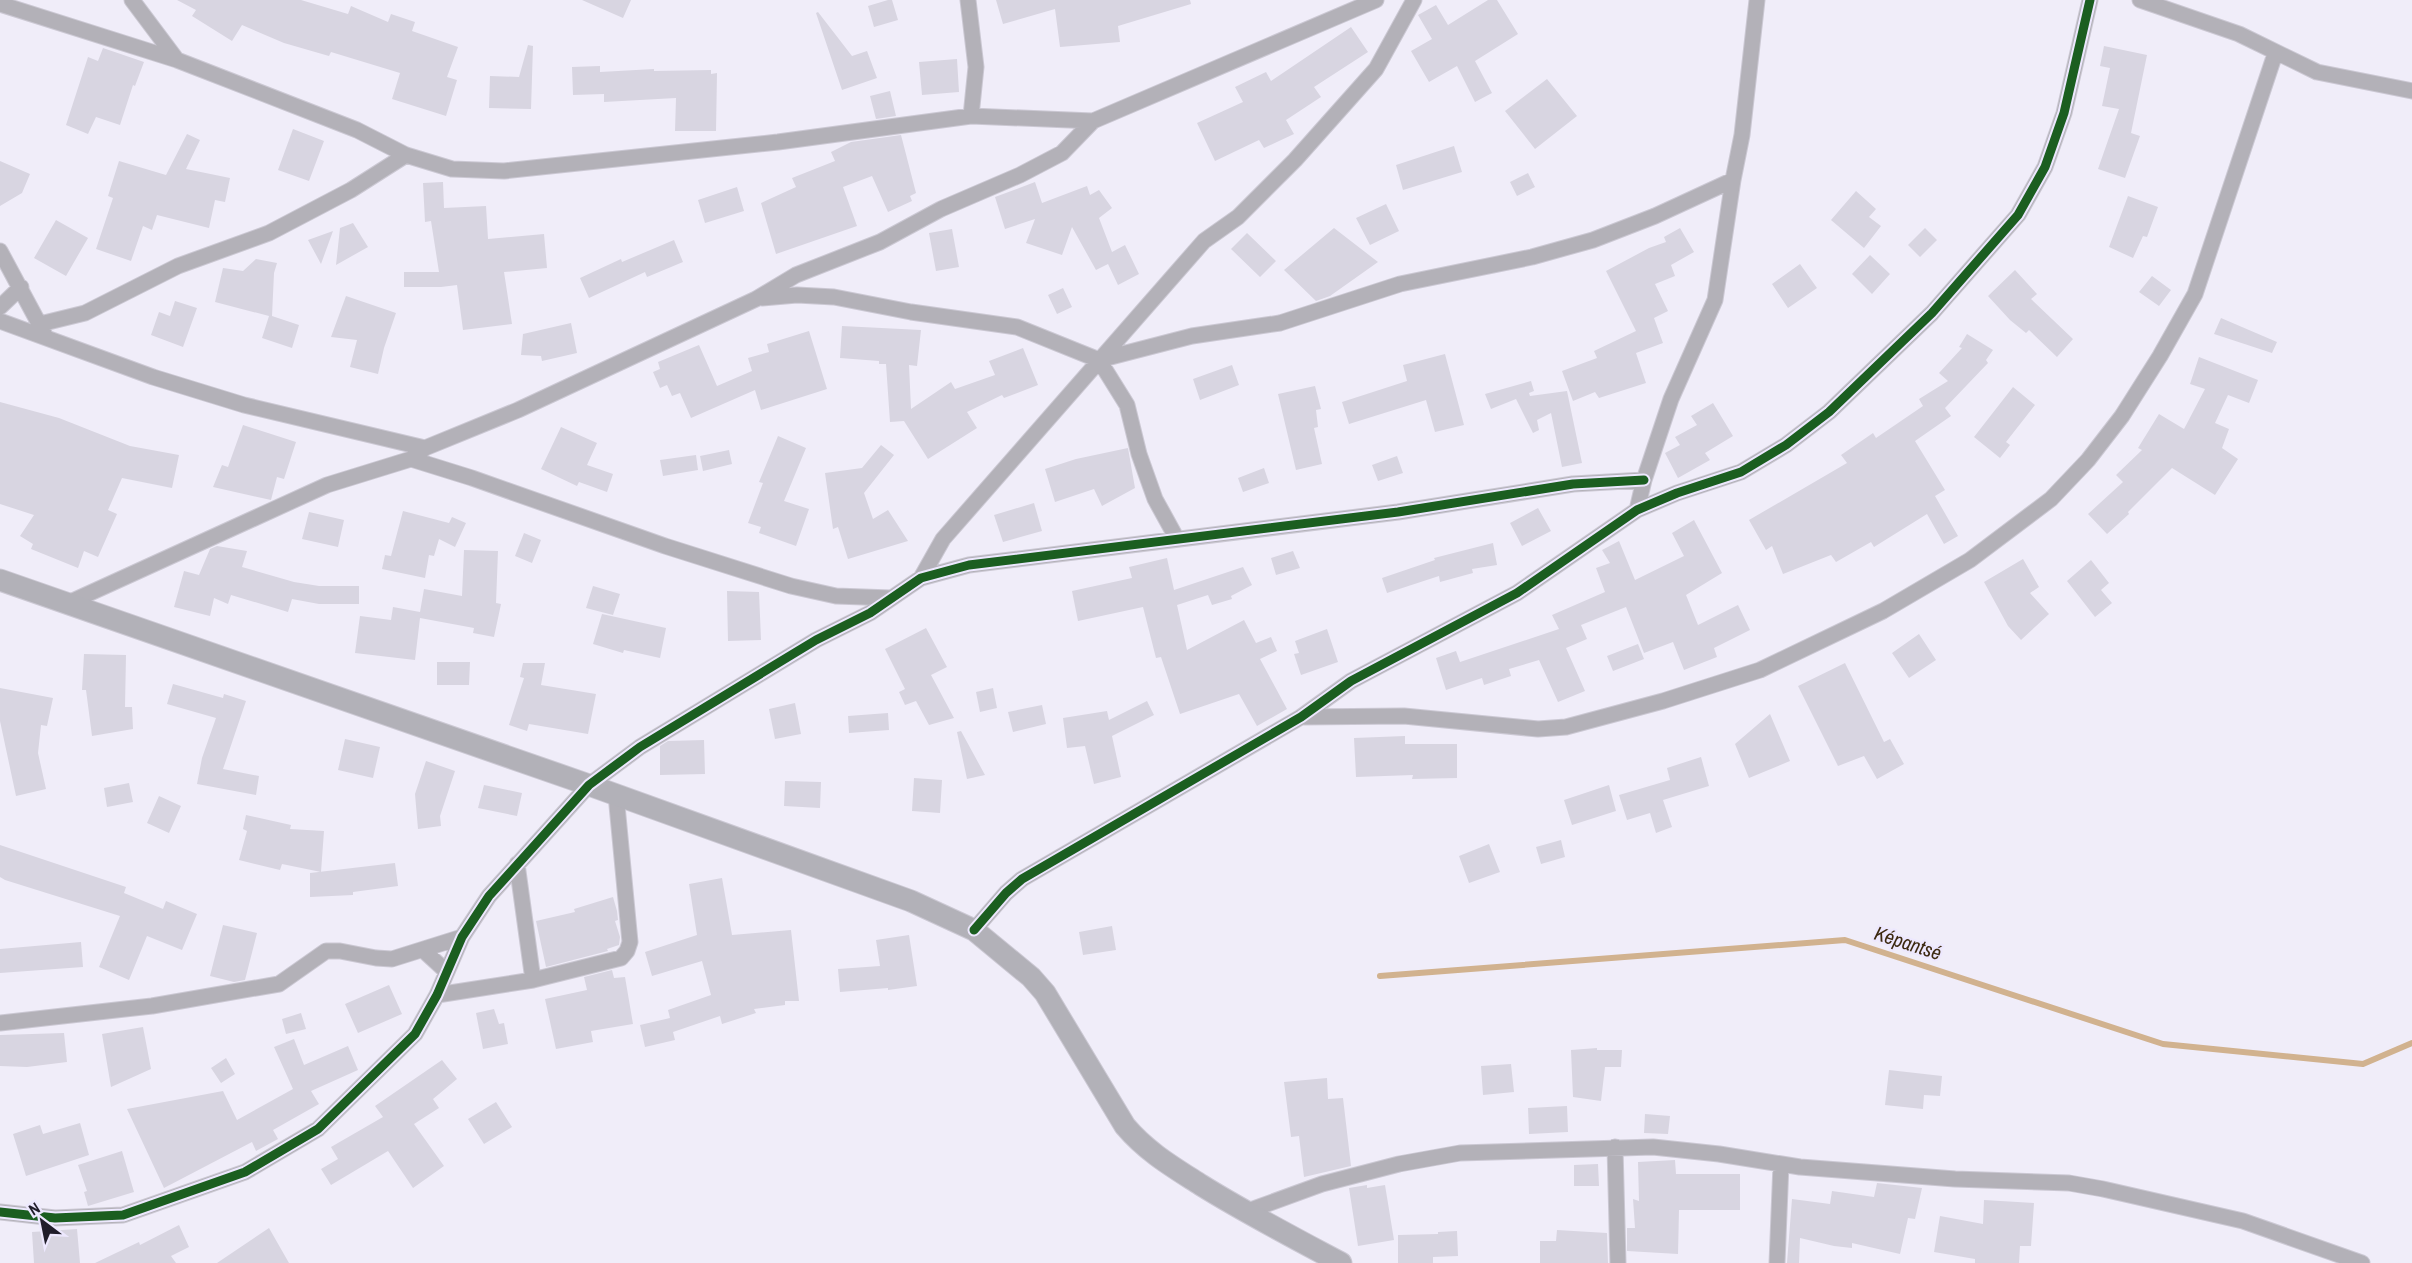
<svg xmlns="http://www.w3.org/2000/svg" width="2412" height="1263" viewBox="0 0 2412 1263" font-family="'Archivo Narrow',sans-serif">
<rect width="100%" height="100%" fill="#f0edf9"/>
<g fill="none" stroke-linecap="round" stroke-linejoin="round">
<!-- stream -->
<path stroke="#d1b28f" stroke-width="6" d="M1380 976 1845 940 2163 1044 2363 1064 2412 1043"/>
</g>
<!-- building -->
<path fill="#d8d5e1" d="M177 0H301L348 14 351 6 388 22 391 14 415 22 412 31 458 47 447 77 457 80 446 116 392 99 400 73 331 52 329 56 284 43 242 25 232 41 192 16 196 10Z
M582 0H631L623 18Z
M888 0H892L898 20 874 27 868 6Z
M996 0H1190L1191 4 1118 26 1120 42 1060 47 1055 9 1003 24Z
M1488 0H1497L1518 34 1475 61 1492 93 1475 102 1457 66 1429 82 1411 51 1432 39 1418 15 1436 5 1448 25Z
M818 12 852 56 867 51 877 78 842 90 816 13Z
M1351 27 1368 52 1314 87 1321 97 1286 120 1294 134 1264 148 1259 140 1215 161 1197 123 1243 102 1235 87 1266 72 1271 81Z
M528 45 533 46 531 109 489 108 490 76 519 77Z
M2104 46 2147 55 2131 133 2140 136 2125 178 2098 169 2119 109 2102 106 2110 68 2100 66Z
M103 48 144 62 135 86 133 85 120 125 96 117 88 134 66 125 88 57 98 61Z
M957 59 959 92 922 95 919 62Z
M600 66V72L654 69V71L711 70V74L717 73 716 131H675L676 98 604 102V94L573 95 572 67Z
M1547 79 1577 116 1535 149 1505 111Z
M890 91 896 116 876 119 870 96Z
M293 129 324 141 309 181 278 170Z
M187 134 200 140 186 169 230 178 225 202 215 200 209 228 157 215 152 230 143 226 131 261 96 249 113 198 108 196 119 161 166 175Z
M901 135 916 193 910 196 912 201 888 212 872 176 843 187 857 226 776 254 761 203 796 187 792 178 835 161 831 152 851 142Z
M1454 146 1462 172 1403 190 1396 165Z
M0 161 30 174 22 193 0 206Z
M1528 173 1535 187 1517 196 1510 182Z
M443 182 444 208 486 206 488 239 544 234 547 268 504 272 512 324 463 330 457 285 441 287H404V272H439L431 221 425 222 423 183Z
M1035 182 1042 203 1087 186 1090 195 1099 190 1112 208 1099 218 1112 252 1125 245 1139 274 1118 285 1108 264 1096 270 1072 227 1062 255 1026 243 1035 219 1005 229 995 197Z
M737 187 744 211 705 223 698 200Z
M1856 191 1876 209 1869 217 1881 226 1864 248 1831 220Z
M2128 196 2158 207 2147 237 2143 236 2133 258 2109 247Z
M1386 204 1399 231 1370 245 1356 218Z
M56 220 88 238 66 276 34 258Z
M353 223 368 247 336 265 340 228Z
M1334 228 1378 262 1330 296 1316 301 1284 270Z
M1680 228 1694 252 1671 265 1675 276 1655 284 1668 311 1654 318 1663 343 1636 353 1646 383 1599 398 1595 392 1573 401 1562 371 1597 358 1594 351 1636 331 1606 271 1649 248 1666 242 1664 237Z
M1925 228 1937 240 1920 257 1908 245Z
M952 229 959 267 936 271 929 233Z
M333 231 321 264 308 240Z
M1247 233 1276 261 1260 277 1231 249Z
M674 240 683 262 647 277 645 272 589 298 580 278 621 259 622 262Z
M1870 255 1890 274 1872 294 1852 274Z
M256 259 277 263 274 273 272 316 299 325 292 348 262 338 269 316 215 302 223 268 243 271Z
M1800 264 1817 288 1788 308 1772 284Z
M2015 270 2037 294 2031 299 2073 339 2057 357 2029 330 2026 333 2010 320 1988 296Z
M2152 276 2171 290 2159 306 2139 292Z
M1063 288 1072 307 1057 314 1048 295Z
M346 296 396 313 384 348 378 374 350 367 357 340 331 337Z
M175 301 197 308 183 347 151 335 159 312 170 316Z
M2221 318 2277 342 2272 353 2214 334Z
M571 323 577 353 542 361 541 356 521 355 523 334Z
M842 326 921 330 917 366 909 365 911 409 951 382 955 389 995 375 989 361 1023 348 1038 385 1004 398 1002 395 967 412 977 428 928 459 904 421 890 422 886 364H879V361L840 358Z
M809 331 827 389 761 410 755 390 691 418 680 393 672 396 667 385 660 388 653 372 660 369 658 362 699 345 717 386 752 371 748 358 769 352 767 344Z
M1967 334 1993 350 1986 360 1988 363 1945 408 1951 416 1915 441 1945 490 1935 496 1958 536 1944 544 1927 514 1874 547 1871 542 1836 562 1831 555 1783 574 1772 546 1766 550 1749 520 1847 463 1841 455 1873 433 1876 438 1923 406 1919 399 1948 381 1939 373 1962 348 1959 347Z
M1445 354 1464 425 1435 432 1426 400 1349 424 1342 402 1407 381 1403 365Z
M2199 357 2258 380 2249 403 2228 395 2215 423 2229 429 2222 448 2238 459 2215 495 2172 468 2128 512 2129 514 2107 534 2088 514 2123 482 2116 475 2142 450 2138 448 2159 414 2184 429 2205 389 2190 384Z
M1232 365 1239 385 1200 400 1193 379Z
M1531 381 1534 391 1529 393 1530 396 1567 391 1582 463 1562 467 1551 413 1537 420 1539 430 1533 433 1516 399 1491 409 1485 394Z
M1315 386 1321 409 1316 410 1318 427 1314 428 1322 464 1296 470 1278 394Z
M2013 387 2035 405 2006 442 2010 445 2000 458 1974 437Z
M0 402 59 418 130 446 179 455 172 488 122 478 108 510 117 514 98 557 84 551 78 568 31 549 33 544 20 536 34 515 0 504Z
M1713 403 1733 436 1705 453 1710 460 1678 478 1665 453 1680 445 1675 437 1697 425 1691 416Z
M243 425 296 442 284 479 277 477 271 500 213 487 222 465 228 467Z
M561 427 597 443 587 465 613 474 607 492 579 482 577 486 541 469Z
M778 436 806 448 784 501 809 509 796 546 759 533 761 527 748 523 763 483 759 482Z
M881 445 894 455 864 493 873 519 888 510 908 541 848 559 838 527 833 529 825 473 862 468Z
M1128 448 1135 488 1102 506 1094 489 1055 502 1045 469 1076 459Z
M729 450 732 464 703 471 700 456Z
M696 455 698 470 663 476 660 460Z
M1397 456 1403 473 1378 481 1372 465Z
M1264 468 1269 483 1243 492 1238 478Z
M1034 503 1042 531 1003 542 994 515Z
M1538 508 1551 531 1522 546 1510 523Z
M403 511 449 523 452 517 466 523 455 547 439 539 434 556 429 555 425 578 382 569 385 555 391 556Z
M309 512 344 520 338 547 302 539Z
M1694 520 1722 573 1686 595 1698 625 1738 605 1750 630 1714 648 1717 657 1684 670 1673 642 1644 653 1626 607 1581 625 1587 639 1566 648 1585 691 1558 702 1539 660 1509 669 1511 676 1484 685 1482 678 1446 690 1436 658 1456 651 1460 662 1559 629 1552 615 1605 592 1596 568 1610 563 1602 550 1619 541 1635 580 1684 556 1672 533Z
M524 533 541 540 532 563 515 556Z
M1493 543 1497 565 1472 569 1473 573 1440 582 1439 576 1387 593 1382 578 1435 560 1434 558Z
M217 546 247 551 242 567 294 582 319 586H359V604H319L292 599 288 612 231 595 228 604 214 598 210 616 174 607 184 571 199 575 210 549Z
M464 550 498 551 496 603 501 604 494 637 473 633 474 628 420 618 415 660 355 653 360 616 391 620 393 607 420 612 424 589 462 596Z
M1293 551 1300 568 1276 575 1271 558Z
M1167 558 1174 590 1243 567 1252 585 1231 596 1232 599 1212 605 1208 595 1177 605 1187 650 1244 620 1256 643 1271 637 1277 651 1260 659 1287 709 1257 726 1239 694 1180 714 1161 657 1156 658 1143 607 1078 621 1072 591 1132 578 1129 567Z
M2023 559 2039 587 2030 593 2049 614 2021 640 2008 626 1984 582Z
M2091 560 2109 583 2101 590 2112 603 2095 617 2067 581Z
M593 586 620 594 613 615 586 608Z
M727 591 759 592 761 640 728 641Z
M602 614 666 628 660 658 624 650 623 653 593 644Z
M926 628 947 667 931 675 954 718 929 725 916 701 905 705 899 692 905 689 885 649Z
M1327 629 1338 662 1301 675 1294 654 1299 653 1295 641Z
M1919 634 1936 660 1909 678 1892 653Z
M1638 644 1644 659 1613 671 1607 656Z
M84 654 126 655 125 707H132L133 729 92 736 86 690H82Z
M437 662H470L469 685H437Z
M523 663H545L541 685 596 694 588 734 529 724 527 731 509 725 524 678 520 677Z
M1845 663 1884 742 1890 739 1904 764 1877 779 1864 756 1838 766 1798 686Z
M173 684 223 698 224 694 246 701 223 769 259 776 256 795 197 784 202 758 216 718 167 704Z
M0 688 53 698 47 726 41 725 38 753 46 789 16 796 0 721Z
M993 688 997 708 980 712 976 692Z
M1147 701 1154 715 1112 736 1121 777 1094 784 1085 746 1067 748 1063 718 1107 711 1109 720Z
M795 703 801 734 775 739 769 709Z
M1042 705 1046 724 1013 732 1008 712Z
M888 713 889 730 849 733 848 716Z
M1770 714 1790 761 1749 778 1735 744Z
M961 731 985 775 967 779 957 732Z
M1405 736V744H1457V778L1412 779 1413 775 1356 777 1354 738Z
M345 739 380 747 373 778 338 770Z
M704 740 705 774 660 775V746L668 741Z
M1701 757 1709 786 1663 800 1672 827 1656 833 1650 813 1627 820 1619 795 1670 780 1667 768Z
M426 761 455 771 440 816 441 826 418 829 415 794Z
M914 778 942 780 940 813 912 811Z
M785 781 821 782 820 808 784 806Z
M129 783 133 802 107 807 104 788Z
M484 785 522 793 517 816 478 808Z
M1609 785 1616 811 1572 825 1564 800Z
M159 796 181 806 169 833 147 823Z
M246 815 291 825 290 829 324 831 321 872 282 864 280 870 239 860 247 831 243 829Z
M1561 840 1565 857 1541 864 1536 847Z
M1489 844 1500 872 1469 883 1459 856Z
M0 845 126 887 124 893 163 909 166 901 197 914 182 950 147 936 129 980 99 967 120 916 5 880 0 877Z
M395 863 398 886 353 892V895L310 897V873Z
M722 878 732 935 791 930 799 1001H785V1005L754 1009 756 1013 722 1024 720 1016 673 1032 675 1040 645 1047 640 1025 670 1018 668 1010 711 995 702 961 652 976 645 952 697 935 689 884Z
M613 897 617 911 618 920 615 921 620 937 619 945 607 949 608 951 546 967 536 921 575 912 574 909Z
M223 925 257 933 245 980 234 982 210 976Z
M1112 926 1116 950 1083 955 1079 932Z
M909 935 917 986 888 990V988L840 992 838 969 880 966 876 940Z
M81 942 83 967 0 973V949Z
M612 970 614 978 625 977 633 1024 591 1031 593 1042 556 1049 545 999 587 990 584 977Z
M389 985 402 1014 358 1033 345 1004Z
M494 1009 499 1024 504 1023 508 1044 483 1049 476 1013Z
M301 1013 306 1029 286 1034 282 1019Z
M143 1027 151 1069 111 1087 102 1034Z
M64 1033 67 1062 27 1067 0 1066V1035Z
M294 1039 304 1065 348 1046 358 1070 311 1091 319 1104 273 1130 278 1139 256 1151 252 1142 164 1188 127 1109 223 1091 237 1120 293 1089 274 1047Z
M1597 1048V1050H1622L1621 1067H1605L1601 1101 1573 1097 1571 1050Z
M226 1058 235 1074 221 1083 211 1068Z
M442 1060 457 1079 433 1099 439 1108 414 1124 444 1166 413 1188 388 1151 331 1185 321 1169 338 1159 331 1147 383 1117 375 1106Z
M1511 1064 1514 1092 1483 1095 1481 1066Z
M1889 1070 1942 1076 1940 1096 1924 1095 1923 1109 1885 1105Z
M1327 1078 1328 1099 1343 1098 1351 1166 1304 1177 1299 1136 1291 1137 1284 1082Z
M496 1102 512 1127 484 1144 468 1119Z
M1567 1106 1568 1132 1529 1134 1528 1108Z
M1645 1114 1670 1116 1668 1134 1644 1133Z
M80 1123 89 1155 26 1176 13 1134 40 1125 43 1134Z
M122 1151 134 1192 88 1206 84 1192 87 1191 78 1165Z
M1675 1160 1676 1174H1740V1210H1679L1678 1254 1627 1251V1228H1635L1633 1199 1639 1201 1638 1162Z
M1598 1164 1599 1186H1574V1165Z
M1877 1183 1922 1188 1915 1219 1908 1218 1900 1254 1852 1243V1248L1834 1246 1800 1238 1799 1263H1787L1792 1199 1830 1204 1832 1191 1874 1197Z
M1367 1185V1188L1385 1185 1394 1240 1358 1246 1349 1188Z
M1984 1200 2034 1203 2031 1246H2020L2019 1263H1975V1259L1934 1252 1940 1216 1983 1224Z
M179 1225 189 1247 171 1256 176 1263H95L139 1242 140 1245Z
M269 1228 289 1263H217Z
M77 1229 80 1263H34L32 1232Z
M1557 1230 1607 1233 1608 1263H1540V1241H1556Z
M1457 1231 1458 1256 1433 1257V1263H1398V1235L1438 1234V1232Z"/>
<g fill="none" stroke-linecap="round" stroke-linejoin="round">
<!-- minor casing -->
<g stroke="#cbc8d3" stroke-width="17">
<path id="minor" d="M132 0 177 60
M968 0 976 67 971 116
M2140 0 2239 34 2317 72 2412 91
M0 4 177 60 357 130 406 155 452 169 504 171 778 142 971 116 1093 121 1376 0
M0 251 44 333
M762 298 797 295 834 297 911 312 1017 327 1099 360 1192 336 1280 323 1400 284 1532 257 1593 240 1655 216 1733 180
M0 307 21 287
M0 321 153 377 244 405 425 448
M40 324 85 313 178 266 269 233 351 190 406 155
M1099 360 1127 405 1139 454 1155 499 1177 539
M411 459 472 478 665 546 791 586 836 596 891 598
M1637 510 1644 480 1671 399 1715 300 1733 180 1742 135 1757 0
M921 578 943 539 1204 241 1238 217 1295 160 1376 69 1414 0
M66 604 327 485 411 459 425 448 518 410 756 299 796 275 880 242 941 209 1020 175 1062 153 1093 121
M1301 717 1404 716 1538 729 1566 727 1663 701 1760 670 1883 611 1970 560 2051 499 2088 460 2122 416 2160 356 2195 294 2275 54
M517 864 533 980
M974 930 1006 893 1022 879 1301 717 1351 681 1517 593 1637 510 1677 493 1741 472 1786 445 1829 412 1932 313 2018 215 2045 167 2064 113 2090 0
M423 950 447 972
M437 995 533 980 621 958 627 951 630 942 616 795
M0 1023 152 1006 279 984 326 951H340L376 958 392 959 462 937
M1615 1147 1618 1263
M0 1212 55 1218 123 1215 245 1172 318 1129 415 1034 437 995 462 937 489 896 589 785 640 747 816 640 870 613 921 578 969 565 1398 512 1573 484 1644 480
M1245 1212 1322 1184 1399 1164 1460 1153 1653 1147 1719 1154 1800 1167 1955 1179 2069 1183 2103 1189 2243 1221 2362 1263
M1777 1263 1781 1164"/>
</g>
<!-- secondary casing -->
<g stroke="#cbc8d3" stroke-width="23">
<path id="secondary" d="M0 580 589 785 911 901 974 930 1031 977 1045 993 1125 1126C1147 1152 1173 1167 1201 1185 1246 1213 1294 1238 1341 1263"/>
</g>
<!-- minor -->
<use href="#minor" stroke="#b3b1b8" stroke-width="15"/>
<!-- secondary -->
<use href="#secondary" stroke="#b2b1b8" stroke-width="21"/>
<!-- cycleway casing -->
<g stroke="#ede8fe" stroke-width="13">
<path id="cycleway" d="M974 930 1006 893 1022 879 1301 717 1351 681 1517 593 1637 510 1677 493 1741 472 1786 445 1829 412 1932 313 2018 215 2045 167 2064 113 2090 0
M0 1212 55 1218 123 1215 245 1172 318 1129 415 1034 437 995 462 937 489 896 589 785 640 747 816 640 870 613 921 578 969 565 1398 512 1573 484 1644 480"/>
</g>
<!-- cycleway -->
<use href="#cycleway" stroke="#1b5e20" stroke-width="9"/>
</g>
<g text-anchor="middle" stroke-width="4.5" stroke-linejoin="round" paint-order="stroke">
<!-- water labels -->
<g font-size="20" font-style="italic" fill="#3c2910" stroke="#ede8fe">
<text transform="translate(1908 943) rotate(18)" y="7">Képantsé</text>
</g>
</g>
<!-- north arrow -->
<g transform="translate(42 1221) rotate(328)" stroke="#ede8fe" stroke-width="4.5" paint-order="stroke">
<path d="M0-4.5L10 22L0 15L-10 22Z" fill="#201d2a"/>
<text y="-9" font-size="16" font-weight="bold" text-anchor="middle" fill="#201d2a">N</text>
</g>
</svg>
